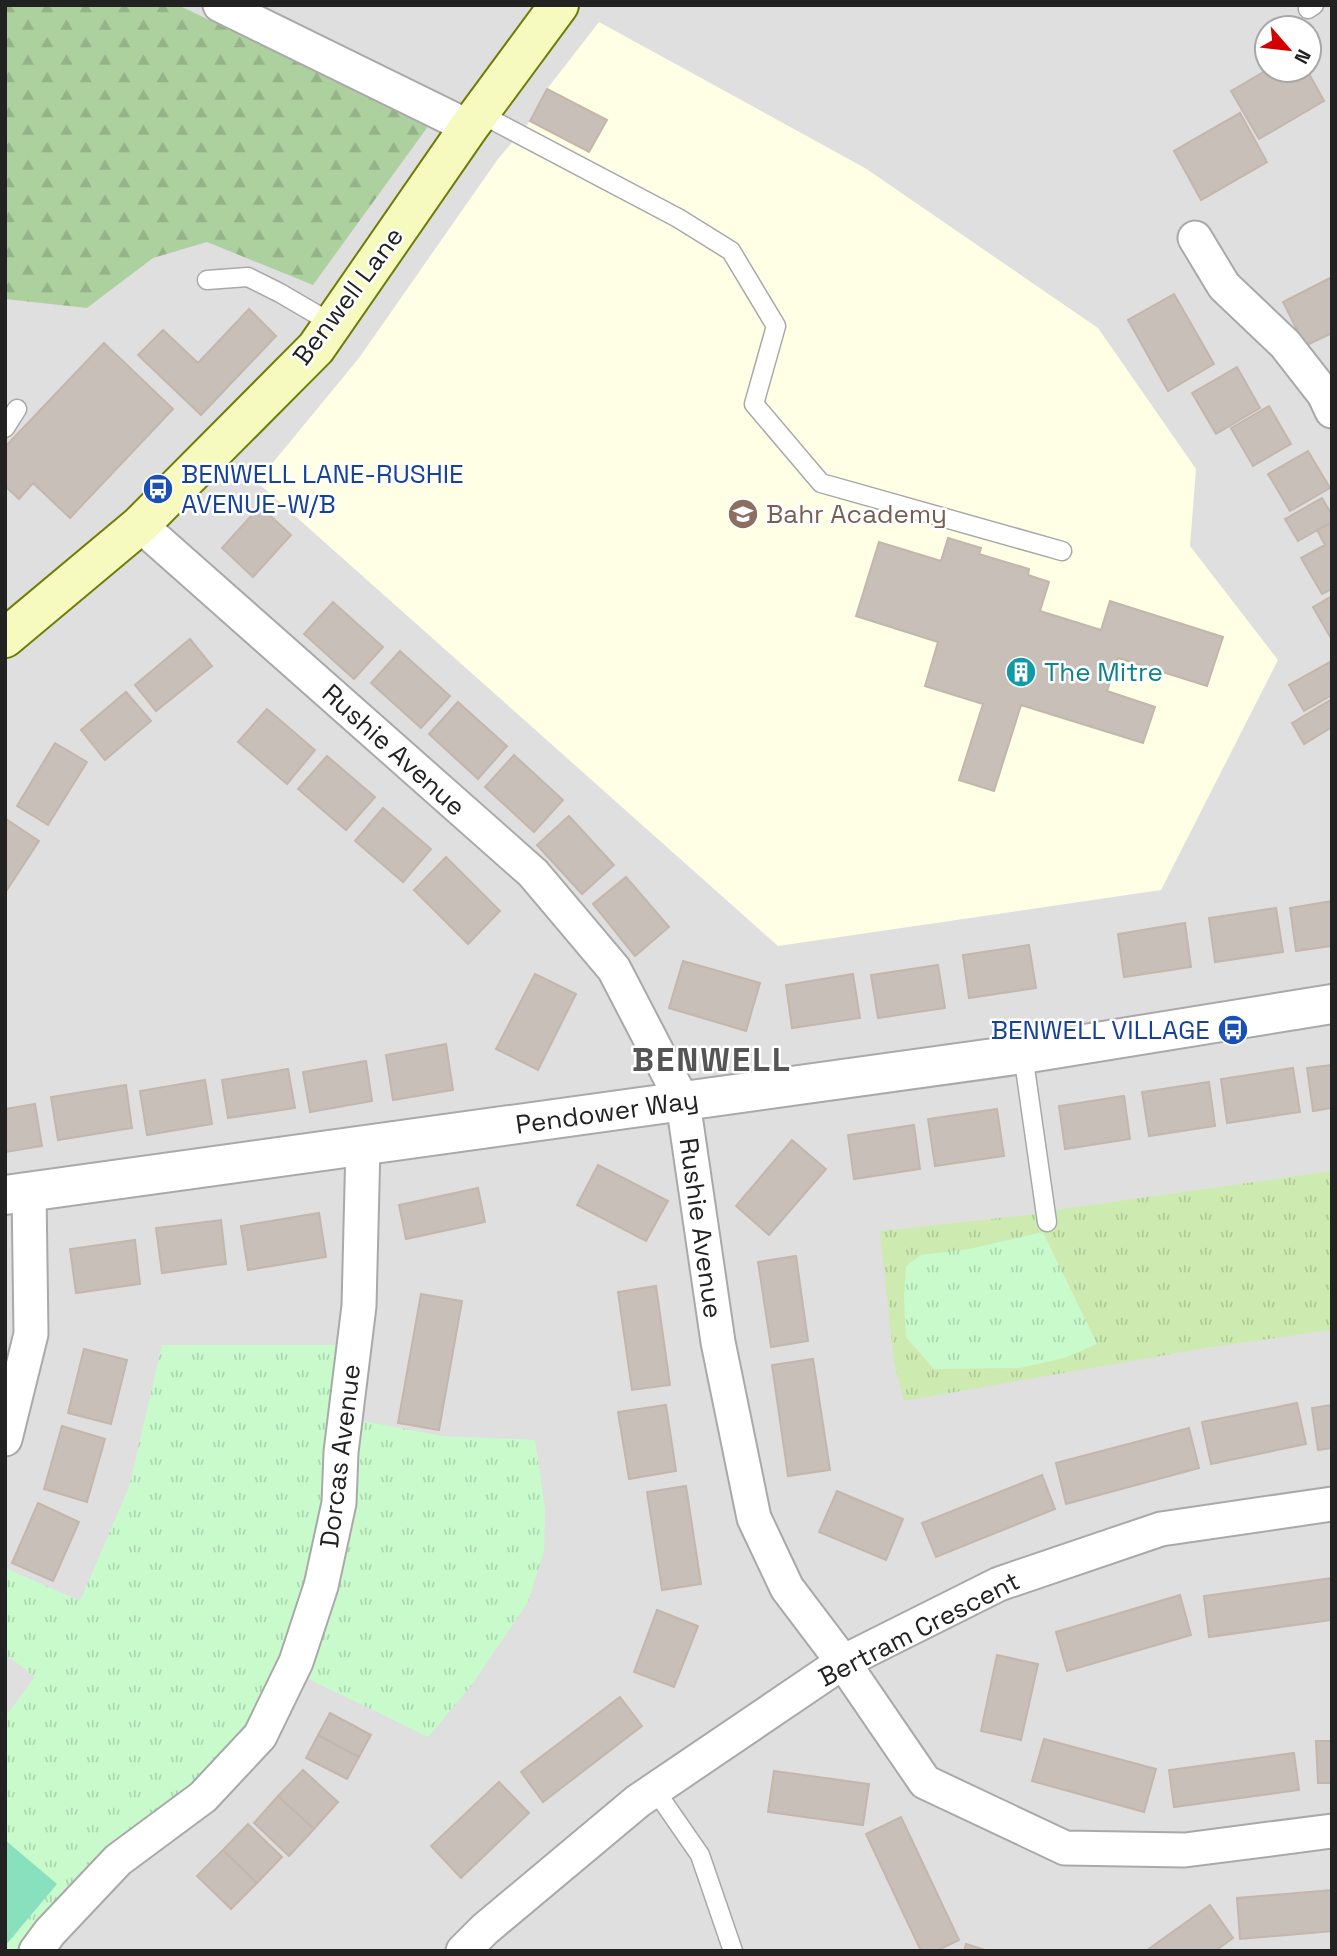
<svg xmlns="http://www.w3.org/2000/svg" width="1337" height="1956" viewBox="0 0 1337 1956" font-family="'Space Grotesk',sans-serif">
<defs>
<pattern id="grass-tufts" width="24" height="20" patternUnits="userSpaceOnUse" patternTransform="scale(1.75)"><rect width="24" height="20" fill="#cdebb0"/><path d="M3 7l-1-3M5 7V3M7 7l1-3M15 17l-1-3M17 17v-4M19 17l1-3" fill="none" stroke="#b0c997"/></pattern>
<pattern id="forest-firs" width="22" height="20" patternUnits="userSpaceOnUse" patternTransform="scale(1.75)"><rect width="22" height="20" fill="#add19e"/><path d="M5 1l3.5 6h-7zM16 11l3.5 6h-7z" fill="#95b388"/></pattern>
<pattern id="park-tufts" width="24" height="20" patternUnits="userSpaceOnUse" patternTransform="scale(1.75)"><rect width="24" height="20" fill="#c8facc"/><path d="M3 7l-1-3M5 7V3M7 7l1-3M15 17l-1-3M17 17v-4M19 17l1-3" fill="none" stroke="#acd6af"/></pattern>
</defs>
<rect width="100%" height="100%" fill="#f2efe9"/>
<!-- residential -->
<path fill="#e0dfdf" fill-rule="evenodd" d="M5 5H1332V1951H5ZM1267 28H1309V70H1267Z"/>
<!-- education -->
<path fill="#ffffe5" d="M599 22 865 168 1098 328 1196 469 1190 546 1278 660 1161 890 778 946 257 482 359 358 498 159 530 121 547 89Z"/>
<!-- grass -->
<path fill="url(#grass-tufts)" d="M1332 1171V1330L1206 1348 904 1401 894 1363 880 1231 1037 1214 1055 1210Z"/>
<!-- forest -->
<path fill="url(#forest-firs)" d="M5 5H178L429 125 313 285 207 242 153 258 87 308 5 299Z"/>
<!-- park -->
<path fill="url(#park-tufts)" d="M1043 1232 1097 1344 1064 1358 1020 1368 934 1369 906 1337 904 1299 906 1266 921 1255 969 1249Z
M162 1345H347L342 1417 442 1436 535 1440 545 1509 544 1551 528 1602 471 1686 428 1737 284 1667 257 1730 26 1951H5V1717L35 1677 5 1654V1568L80 1601 129 1487Z"/>
<!-- pitch -->
<path fill="#88e0be" d="M5 1840 57 1884 5 1946Z"/>
<!-- building -->
<path fill="#c7bfb8" stroke="#c4b6ab" stroke-width="2" d="M1267 70H1307L1324 101 1259 139 1231 91Z
M547 89 607 120 589 152 530 121Z
M1240 113 1267 162 1201 200 1174 151Z
M1332 277V333L1305 346 1283 302Z
M1174 294 1214 364 1168 391 1128 320Z
M249 309 276 336 201 415 138 355 163 330 198 363Z
M104 343 173 409 70 518 33 483 19 499 5 486V447Z
M1237 367 1260 408 1216 434 1192 393Z
M1269 406 1291 444 1253 466 1231 428Z
M1308 451 1330 488 1290 511 1268 474Z
M1322 498 1332 515V522L1298 541 1285 519Z
M260 506 291 535 253 577 222 548Z
M1332 522V589L1322 594 1301 558 1325 545 1317 530Z
M948 538 981 548 979 554 1029 569 1028 575 1049 582 1040 611 1101 630 1110 601 1223 637 1207 686 1118 658 1107 691 1155 707 1143 743 1021 705 994 791 959 780 983 704 925 686 938 642 856 616 879 542 941 561Z
M1332 596V640L1313 607Z
M333 602 383 647 354 679 304 634Z
M190 639 212 666 156 711 135 685Z
M400 651 450 696 421 728 371 683Z
M1330 662 1332 695 1304 711 1289 685Z
M126 692 151 721 105 760 81 730Z
M1332 699V727L1304 744 1292 723Z
M458 702 507 746 478 779 429 734Z
M267 709 315 750 287 784 238 742Z
M55 743 87 762 48 825 17 806Z
M514 755 563 800 534 832 485 787Z
M327 756 375 797 346 830 298 789Z
M383 808 431 849 403 882 355 841Z
M569 816 614 865 582 894 537 845Z
M6 819 39 841 5 893V821Z
M446 857 500 911 468 944 414 890Z
M626 877 669 927 635 956 593 904Z
M1332 901V946L1296 951 1290 908Z
M1276 908 1283 952 1215 962 1209 918Z
M1185 923 1191 967 1124 977 1118 934Z
M1029 945 1036 988 969 998 963 955Z
M683 961 760 983 746 1031 669 1008Z
M938 965 945 1008 878 1018 871 975Z
M535 974 576 994 538 1070 496 1049Z
M853 974 860 1018 792 1028 786 985Z
M446 1044 453 1090 393 1100 386 1055Z
M366 1061 372 1101 310 1112 303 1072Z
M1332 1065V1108L1313 1111 1307 1068Z
M1293 1068 1300 1112 1227 1123 1221 1079Z
M288 1069 295 1108 228 1118 222 1080Z
M205 1080 212 1124 147 1135 140 1091Z
M1209 1082 1215 1126 1149 1136 1142 1092Z
M126 1085 132 1128 58 1140 51 1097Z
M1124 1096 1130 1139 1065 1149 1059 1106Z
M35 1104 42 1146 5 1152V1109Z
M997 1109 1004 1156 935 1166 928 1119Z
M914 1125 920 1169 854 1179 848 1135Z
M792 1140 826 1169 769 1235 736 1206Z
M598 1165 668 1201 646 1241 577 1205Z
M478 1188 485 1222 406 1239 399 1205Z
M319 1213 326 1257 248 1270 241 1226Z
M221 1220 226 1264 162 1273 156 1228Z
M135 1240 140 1284 76 1293 70 1249Z
M796 1256 808 1341 771 1347 758 1262Z
M656 1286 670 1385 632 1390 618 1292Z
M421 1294 462 1301 439 1430 398 1423Z
M84 1349 127 1360 111 1424 68 1413Z
M813 1359 830 1470 788 1476 772 1365Z
M1297 1403 1306 1444 1211 1464 1202 1422Z
M666 1405 676 1471 629 1479 618 1412Z
M1332 1405V1448L1318 1450 1312 1408Z
M62 1426 105 1439 87 1502 44 1489Z
M1189 1428 1199 1468 1066 1504 1056 1463Z
M1042 1475 1055 1509 936 1557 922 1523Z
M686 1486 701 1584 662 1590 647 1492Z
M837 1491 903 1519 886 1560 819 1532Z
M38 1503 79 1522 53 1581 12 1563Z
M1332 1578V1620L1209 1637 1204 1596Z
M1180 1595 1191 1635 1067 1671 1056 1632Z
M657 1610 698 1626 674 1687 634 1672Z
M997 1655 1038 1664 1021 1740 981 1731Z
M620 1697 642 1726 543 1802 521 1772Z
M330 1713 371 1735 359 1757 318 1735Z
M318 1735 359 1757 347 1779 306 1758Z
M1044 1739 1156 1769 1144 1812 1032 1781Z
M1316 1741H1332V1783H1318Z
M1294 1753 1299 1790 1174 1807 1169 1770Z
M303 1770 338 1802 314 1829 278 1796Z
M774 1771 869 1784 863 1825 768 1812Z
M499 1782 529 1813 461 1878 431 1846Z
M278 1796 314 1829 289 1856 254 1823Z
M901 1817 959 1940 936 1951H921L866 1834Z
M248 1824 282 1857 257 1883 223 1850Z
M223 1850 257 1883 231 1909 197 1876Z
M1332 1890V1931L1240 1939 1237 1898Z
M1210 1905 1233 1938 1215 1951H1146Z
M966 1944 988 1951H964Z"/>
<g fill="none" stroke-linecap="round" stroke-linejoin="round">
<!-- service casing -->
<g stroke="#a9a9a9" stroke-width="21">
<path id="service" d="M1308 9 1314 5
M479 113 678 218 731 251 776 326 754 404 821 483 1062 551
M207 280 248 277 280 293 333 324
M5 428 17 409
M1023 1054 1047 1222
M655 1790 700 1855 733 1951"/>
</g>
<!-- minor casing -->
<g stroke="#a9a9a9" stroke-width="37">
<path id="minor" d="M220 5 469 127
M1195 238 1224 286 1285 344 1324 394 1332 411
M140 525 533 873 614 969 683 1102 718 1342 754 1518 787 1588 843 1662 925 1782 1065 1848 1185 1850 1332 1831
M5 1439 31 1334 29 1191
M36 1951 50 1932 118 1860 203 1797 260 1736 296 1662 321 1586 339 1503 341 1452 359 1306 363 1146
M463 1951 485 1929 638 1801 843 1662 999 1584 1161 1529 1332 1504"/>
</g>
<!-- tertiary casing -->
<g stroke="#a9a9a9" stroke-width="42">
<path id="tertiary" d="M5 1195 1023 1054 1332 1004"/>
</g>
<!-- secondary casing -->
<g stroke="#707d05" stroke-width="42">
<path id="secondary" d="M5 638 140 525 316 348 469 127 559 5"/>
</g>
<!-- service -->
<use href="#service" stroke="#fff" stroke-width="18"/>
<!-- minor -->
<use href="#minor" stroke="#fff" stroke-width="33"/>
<!-- tertiary -->
<use href="#tertiary" stroke="#fff" stroke-width="38"/>
<!-- secondary -->
<use href="#secondary" stroke="#f7fabf" stroke-width="38"/>
</g>
<!-- icons -->
<defs>
<g id="bus-disc" transform="scale(1.575)"><circle r="9.5" fill="#1a4fb4" stroke="#fff"/><path d="M-5-6H5V4H4V6H2V4H-2V6H-4V4H-5ZM-3.5-4V0h7V-4ZM-3.5 1.2v1.5H-2V1.2ZM2 1.2v1.5H3.5V1.2Z" fill="#fff"/></g>
<g id="school-disc" transform="scale(1.575)"><circle r="9.5" fill="#8d6e63" stroke="#fff"/><path d="M0-5L7-2L0 1L-7-2ZM-4 1L0 2.5L4 1V4Q0 6-4 4Z" fill="#fff"/></g>
<g id="building-disc" transform="scale(1.575)"><circle r="9.5" fill="#0f9aa8" stroke="#fff"/><path d="M-4-6H4V6H1V3H-1V6H-4ZM-2.5-4.3h1.7v1.8h-1.7ZM.8-4.3h1.7v1.8H.8ZM-2.5-1h1.7V.8h-1.7ZM.8-1h1.7V.8H.8Z" fill="#fff"/></g>
</defs>
<g fill-rule="evenodd">
<use href="#bus-disc" x="158" y="489"/>
<use href="#school-disc" x="743" y="514"/>
<use href="#building-disc" x="1021" y="672"/>
<use href="#bus-disc" x="1233" y="1030"/>
</g>
<g text-anchor="middle" stroke-width="5" stroke-linejoin="round" paint-order="stroke">
<!-- street labels -->
<g font-size="26" fill="#222" stroke="#fff">
<text transform="translate(348 296) rotate(-53)" y="9">Benwell Lane</text>
<text transform="translate(394 750) rotate(42)" y="9">Rushie Avenue</text>
<text transform="translate(607 1112) rotate(-8)" y="9">Pendower Way</text>
<text transform="translate(701 1228) rotate(82)" y="9">Rushie Avenue</text>
<text transform="translate(340 1456) rotate(-83)" y="9">Dorcas Avenue</text>
<text transform="translate(919 1629) rotate(-27)" y="9">Bertram Crescent</text>
</g>
<!-- transit labels -->
<g font-size="26" fill="#164399" stroke="#fff" text-anchor="start">
<text x="181" y="483">BENWELL LANE-RUSHIE<tspan x="181" dy="30">AVENUE-W/B</tspan></text>
<text x="1210" y="1039" text-anchor="end">BENWELL VILLAGE</text>
</g>
<!-- education labels -->
<g font-size="26" fill="#785e54" stroke="#fff" text-anchor="start">
<text x="766" y="523">Bahr Academy</text>
</g>
<!-- culture labels -->
<g font-size="26" fill="#0d838f" stroke="#fff" text-anchor="start">
<text x="1044" y="681">The Mitre</text>
</g>
<!-- district labels -->
<g font-size="33" font-weight="bold" letter-spacing="2" fill="#555" stroke="#fff">
<text x="712" y="1071">BENWELL</text>
</g>
</g>
<!-- border -->
<rect width="1337" height="1956" fill="none" stroke="#222222" stroke-width="14"/>
<!-- north arrow -->
<g transform="translate(1288 49) rotate(118)"><circle r="33" fill="#ffffff" stroke="#a7a7a7" stroke-width="2"/>
<path d="M0-5L12 26L0 18L-12 26Z" fill="#d40000"/>
<text y="-10" font-size="19" font-weight="bold" text-anchor="middle" fill="#222222">N</text>
</g>
</svg>
